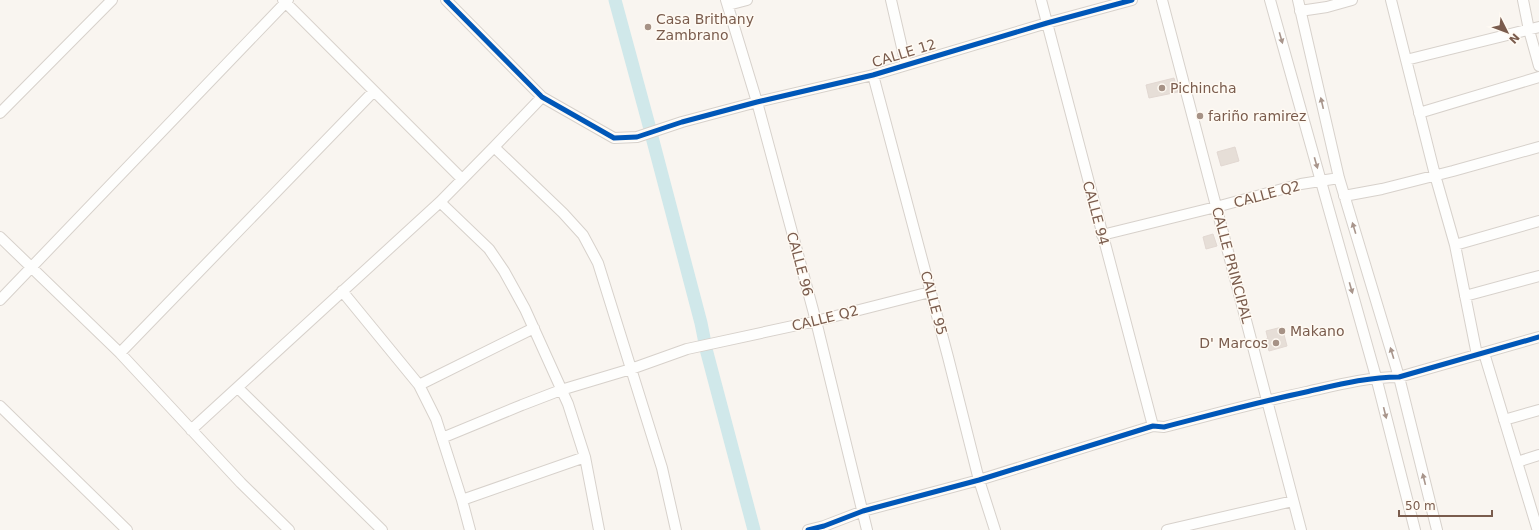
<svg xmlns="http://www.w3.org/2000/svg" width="1539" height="530" viewBox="0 0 1539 530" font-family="'DejaVu Sans',sans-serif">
<rect width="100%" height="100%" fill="#f9f5f0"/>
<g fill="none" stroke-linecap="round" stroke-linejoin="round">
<!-- canal -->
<path stroke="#d0e8ea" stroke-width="13" d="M615 0 650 129
M652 137 701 323 705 343
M706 349 754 530"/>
</g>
<!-- building -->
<path fill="#e6ded7" stroke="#e2d8d2" d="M1174 78 1178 92 1149 98 1146 85Z
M1235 147 1239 161 1221 166 1217 152Z
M1213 234 1217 246 1206 249 1203 237Z
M1282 327 1287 346 1269 351 1266 339H1268L1266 331Z"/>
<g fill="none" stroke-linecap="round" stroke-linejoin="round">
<!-- minor casing -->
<g stroke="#d7d1cb" stroke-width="12">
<path id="minor" d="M283 0 462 179
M446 0 542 97 614 138 637 137 682 122 757 102 873 75 1047 23 1132 0
M726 0 757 102 816 321 867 530
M891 0 906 65
M1041 0 1153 426
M1162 0 1301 530
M1270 0 1376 377 1415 530
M1298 0 1339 178 1399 377 1437 530
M1391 0 1435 175 1455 245 1477 355
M1523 0 1529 30 1539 66
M728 5 747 0
M1300 11 1327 7 1352 0
M1406 60 1539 27
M873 75 948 357 979 480 995 530
M0 113 112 0
M1419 113 1539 77
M494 147 563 213 583 235 598 263 662 468 676 530
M1344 196 1382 189 1453 171 1539 147
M440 202 489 249 504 271 525 309 568 404 585 457 599 530
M1102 235 1216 207 1301 184 1339 178
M0 237 120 353 241 483 289 530
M1455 245 1539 221
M342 291 419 385 436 419 462 500 470 530
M1465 296 1539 276
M0 300 288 0
M120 353 374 91
M1484 353 1537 528
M419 385 534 328
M238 388 382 530
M0 406 127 530
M1504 420 1539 410
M191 430 440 202 494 147 542 97
M442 438 522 405 561 390 631 369 687 349 816 321 930 292
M1517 462 1539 455
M462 500 585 457
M808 530 824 526 863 511 979 480 1153 426 1164 427C1211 415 1258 402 1306 392 1337 385 1367 377 1399 377L1539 337
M1167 530 1293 501"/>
</g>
<!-- minor -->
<use href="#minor" stroke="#fefefd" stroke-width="10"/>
<!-- cycleway casing -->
<g stroke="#fffaf3" stroke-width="8">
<path id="cycleway" d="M446 0 542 97 614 138 637 137 682 122 757 102 873 75 1047 23 1132 0
M808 530 824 526 863 511 979 480 1153 426 1164 427C1211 415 1258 402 1306 392 1337 385 1367 377 1399 377L1539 337"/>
</g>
<!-- cycleway -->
<use href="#cycleway" stroke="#0057b8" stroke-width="5"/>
</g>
<!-- one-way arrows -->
<defs><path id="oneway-solid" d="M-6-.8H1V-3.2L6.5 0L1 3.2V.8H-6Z"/></defs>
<g fill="#a8958b">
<use href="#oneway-solid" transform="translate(1281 38) rotate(74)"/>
<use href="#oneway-solid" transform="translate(1322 103) rotate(-103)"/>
<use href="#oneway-solid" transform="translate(1316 163) rotate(74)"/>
<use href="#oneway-solid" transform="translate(1354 228) rotate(-107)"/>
<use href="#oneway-solid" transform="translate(1351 288) rotate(74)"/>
<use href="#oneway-solid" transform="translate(1392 353) rotate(-107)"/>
<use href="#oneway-solid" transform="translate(1385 413) rotate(76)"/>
<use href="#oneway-solid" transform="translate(1424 479) rotate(-104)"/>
</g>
<!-- markers -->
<g fill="#a69286" stroke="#fffaf3" stroke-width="1.5">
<circle cx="648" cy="27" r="4"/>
<circle cx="1162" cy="88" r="4"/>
<circle cx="1200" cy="116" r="4"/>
<circle cx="1282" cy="331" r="4"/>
<circle cx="1276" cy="343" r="4"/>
</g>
<g text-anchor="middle" stroke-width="3" stroke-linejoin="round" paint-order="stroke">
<!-- poi labels -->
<g font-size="14" fill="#7a5c4d" stroke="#fffaf3" text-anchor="start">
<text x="656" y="24">Casa Brithany<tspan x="656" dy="16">Zambrano</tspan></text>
<text x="1170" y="93">Pichincha</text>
<text x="1208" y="121">fariño ramirez</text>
<text x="1290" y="336">Makano</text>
<text x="1268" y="348" text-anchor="end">D' Marcos</text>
</g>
<!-- street labels -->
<g font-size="14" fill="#7a5c4d" stroke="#fffaf3">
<text transform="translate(904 53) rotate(-17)" y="5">CALLE 12</text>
<text transform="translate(1267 194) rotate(-15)" y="5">CALLE Q2</text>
<text transform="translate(1096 213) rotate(75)" y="5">CALLE 94</text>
<text transform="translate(800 264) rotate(75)" y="5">CALLE 96</text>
<text transform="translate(1232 265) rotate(75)" y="5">CALLE PRINCIPAL</text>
<text transform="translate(934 303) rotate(75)" y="5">CALLE 95</text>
<text transform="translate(825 318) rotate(-14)" y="5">CALLE Q2</text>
</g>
</g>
<!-- north arrow -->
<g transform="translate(1507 32) rotate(132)" stroke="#fffaf3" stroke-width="3" paint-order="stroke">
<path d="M0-3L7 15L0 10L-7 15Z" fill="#7a5c4d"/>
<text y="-6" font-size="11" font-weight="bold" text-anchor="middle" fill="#7a5c4d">N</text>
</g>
<!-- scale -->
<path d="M1399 510v6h93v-6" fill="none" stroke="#7a5c4d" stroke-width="2"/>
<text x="1405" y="510" font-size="12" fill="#7a5c4d" stroke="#fffaf3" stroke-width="3" paint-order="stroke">50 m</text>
</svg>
